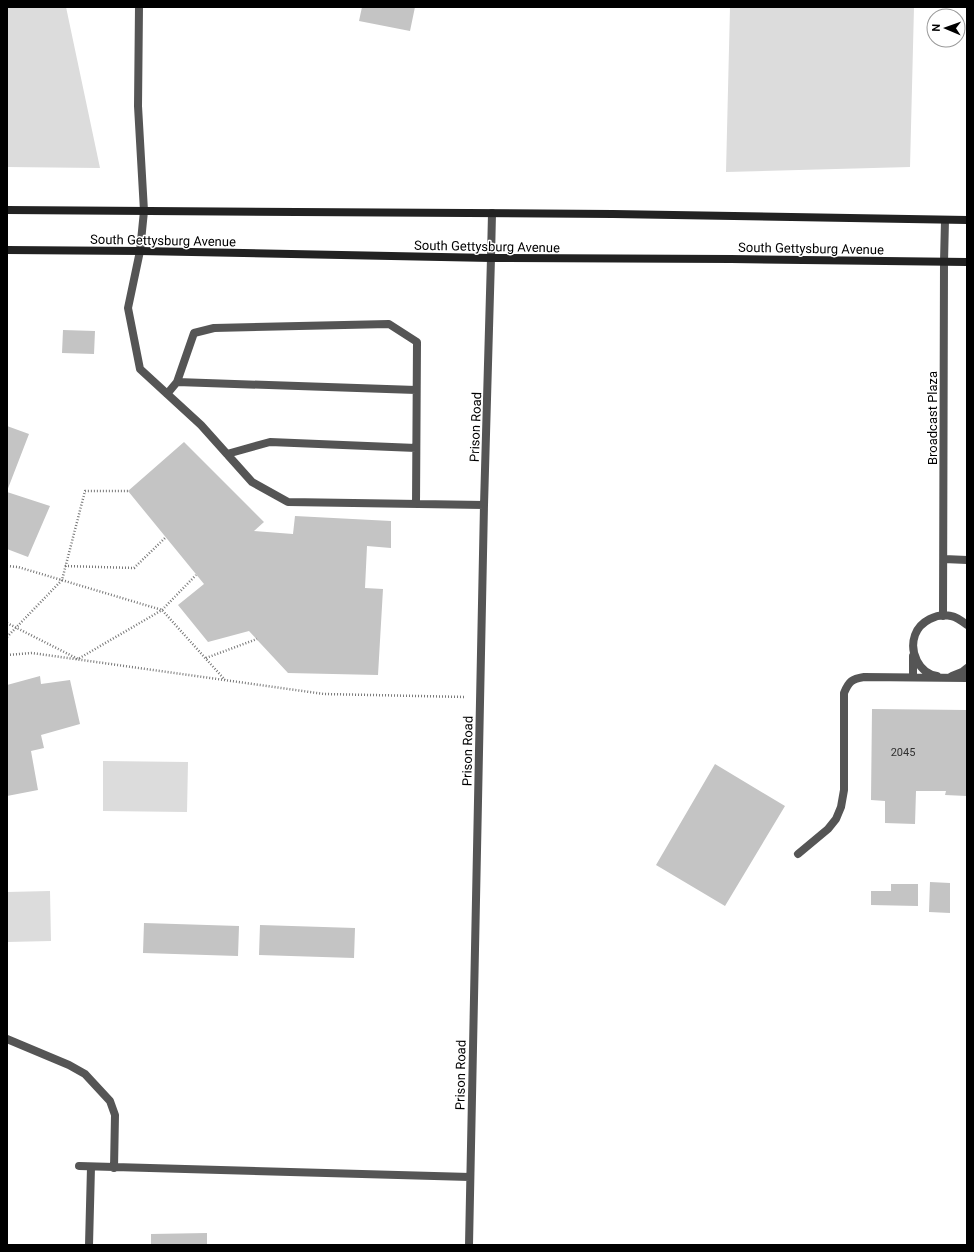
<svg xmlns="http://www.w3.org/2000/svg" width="974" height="1252" viewBox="0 0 974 1252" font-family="Roboto,sans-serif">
<rect width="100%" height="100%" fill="#fff"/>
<!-- green -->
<path fill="#dcdcdc" d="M7 7H66L100 168 7 167Z
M730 7H914L910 167 726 172Z
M103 761 188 762 187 812 103 811Z
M50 891 51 941 7 942V892Z"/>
<!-- building -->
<path fill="#c4c4c4" d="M362 7H415L410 31 359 21Z
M63 330 95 331 94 354 62 353Z
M7 426 29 434 7 491Z
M184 442 264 522 254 531 293 534 295 516 391 521V548L367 546 365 588 383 589 378 675 288 673 249 631 208 642 178 605 204 584 128 491Z
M7 492 50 506 28 557 7 549Z
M40 676 41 684 70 680 80 724 41 735 44 748 31 751 38 790 7 796V685Z
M872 709 967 710V796L945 795 946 791H916L915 824 885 823V801L871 800Z
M715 764 785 806 725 906 656 865Z
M930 882 950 883V913L929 912Z
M891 884H918V906L871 905V891H891Z
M144 923 239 926 238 956 143 953Z
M260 925 355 928 354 958 259 955Z
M207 1233V1245H151V1234Z"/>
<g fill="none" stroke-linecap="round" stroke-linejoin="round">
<!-- path -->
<path stroke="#777" stroke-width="2.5" stroke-dasharray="1 2" stroke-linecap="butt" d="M7 566 18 567 162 610 225 680
M65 566 134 568 166 537
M7 623 78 659 162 610 196 575
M7 637 62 580 85 491H128
M7 655 32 653 324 694 466 697
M206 658 257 639"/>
<!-- service -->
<path stroke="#555" stroke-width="8" d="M140 251 128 308 140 369 201 425 252 482 288 502 484 505
M177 382 416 390
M167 394 177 382 194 333 214 328 389 324 417 342 416 504
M227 454 270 442 416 448
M944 559 967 560
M943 616 944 262 945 220
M937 676C919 673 909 652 915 635 920 621 937 613 951 616 957 617 962 621 967 625
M952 676 962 672 967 668
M913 677V656
M798 854 828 829 836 819 841 807 844 790V693C849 681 852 679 864 677L967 678
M7 1039 69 1065 85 1074 110 1101 115 1115 114 1168
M79 1166 470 1177
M89 1245 91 1167
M469 1245 484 505 491 258"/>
<!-- minor -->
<path stroke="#555" stroke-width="8" d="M139 7 138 106 144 211 140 251
M491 258 492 213"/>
<!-- secondary -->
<path stroke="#222" stroke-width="8" d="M7 210 613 214 967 220
M7 250 140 251 491 258 731 259 967 262"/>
</g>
<g text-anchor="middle" stroke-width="3" stroke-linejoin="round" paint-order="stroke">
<!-- number labels -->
<g font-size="11" fill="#313131">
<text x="903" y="756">2045</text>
</g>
<!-- street labels -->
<g font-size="13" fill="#000" stroke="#fff">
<text transform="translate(163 240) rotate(1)" y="5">South Gettysburg Avenue</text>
<text transform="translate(487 246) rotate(1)" y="5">South Gettysburg Avenue</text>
<text transform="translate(811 248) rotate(1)" y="5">South Gettysburg Avenue</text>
<text transform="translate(932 418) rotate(-90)" y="5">Broadcast Plaza</text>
<text transform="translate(475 427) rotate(-88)" y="5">Prison Road</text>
<text transform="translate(467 751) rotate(-89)" y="5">Prison Road</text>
<text transform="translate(460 1075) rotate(-89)" y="5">Prison Road</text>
</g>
</g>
<!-- border -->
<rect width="974" height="1252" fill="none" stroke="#000000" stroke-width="16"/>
<!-- north arrow -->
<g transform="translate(946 28) rotate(272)"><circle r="19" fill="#ffffff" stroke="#999999"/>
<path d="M0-3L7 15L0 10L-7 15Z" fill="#000000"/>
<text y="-6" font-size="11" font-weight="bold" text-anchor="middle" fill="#000000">N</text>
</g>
</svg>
